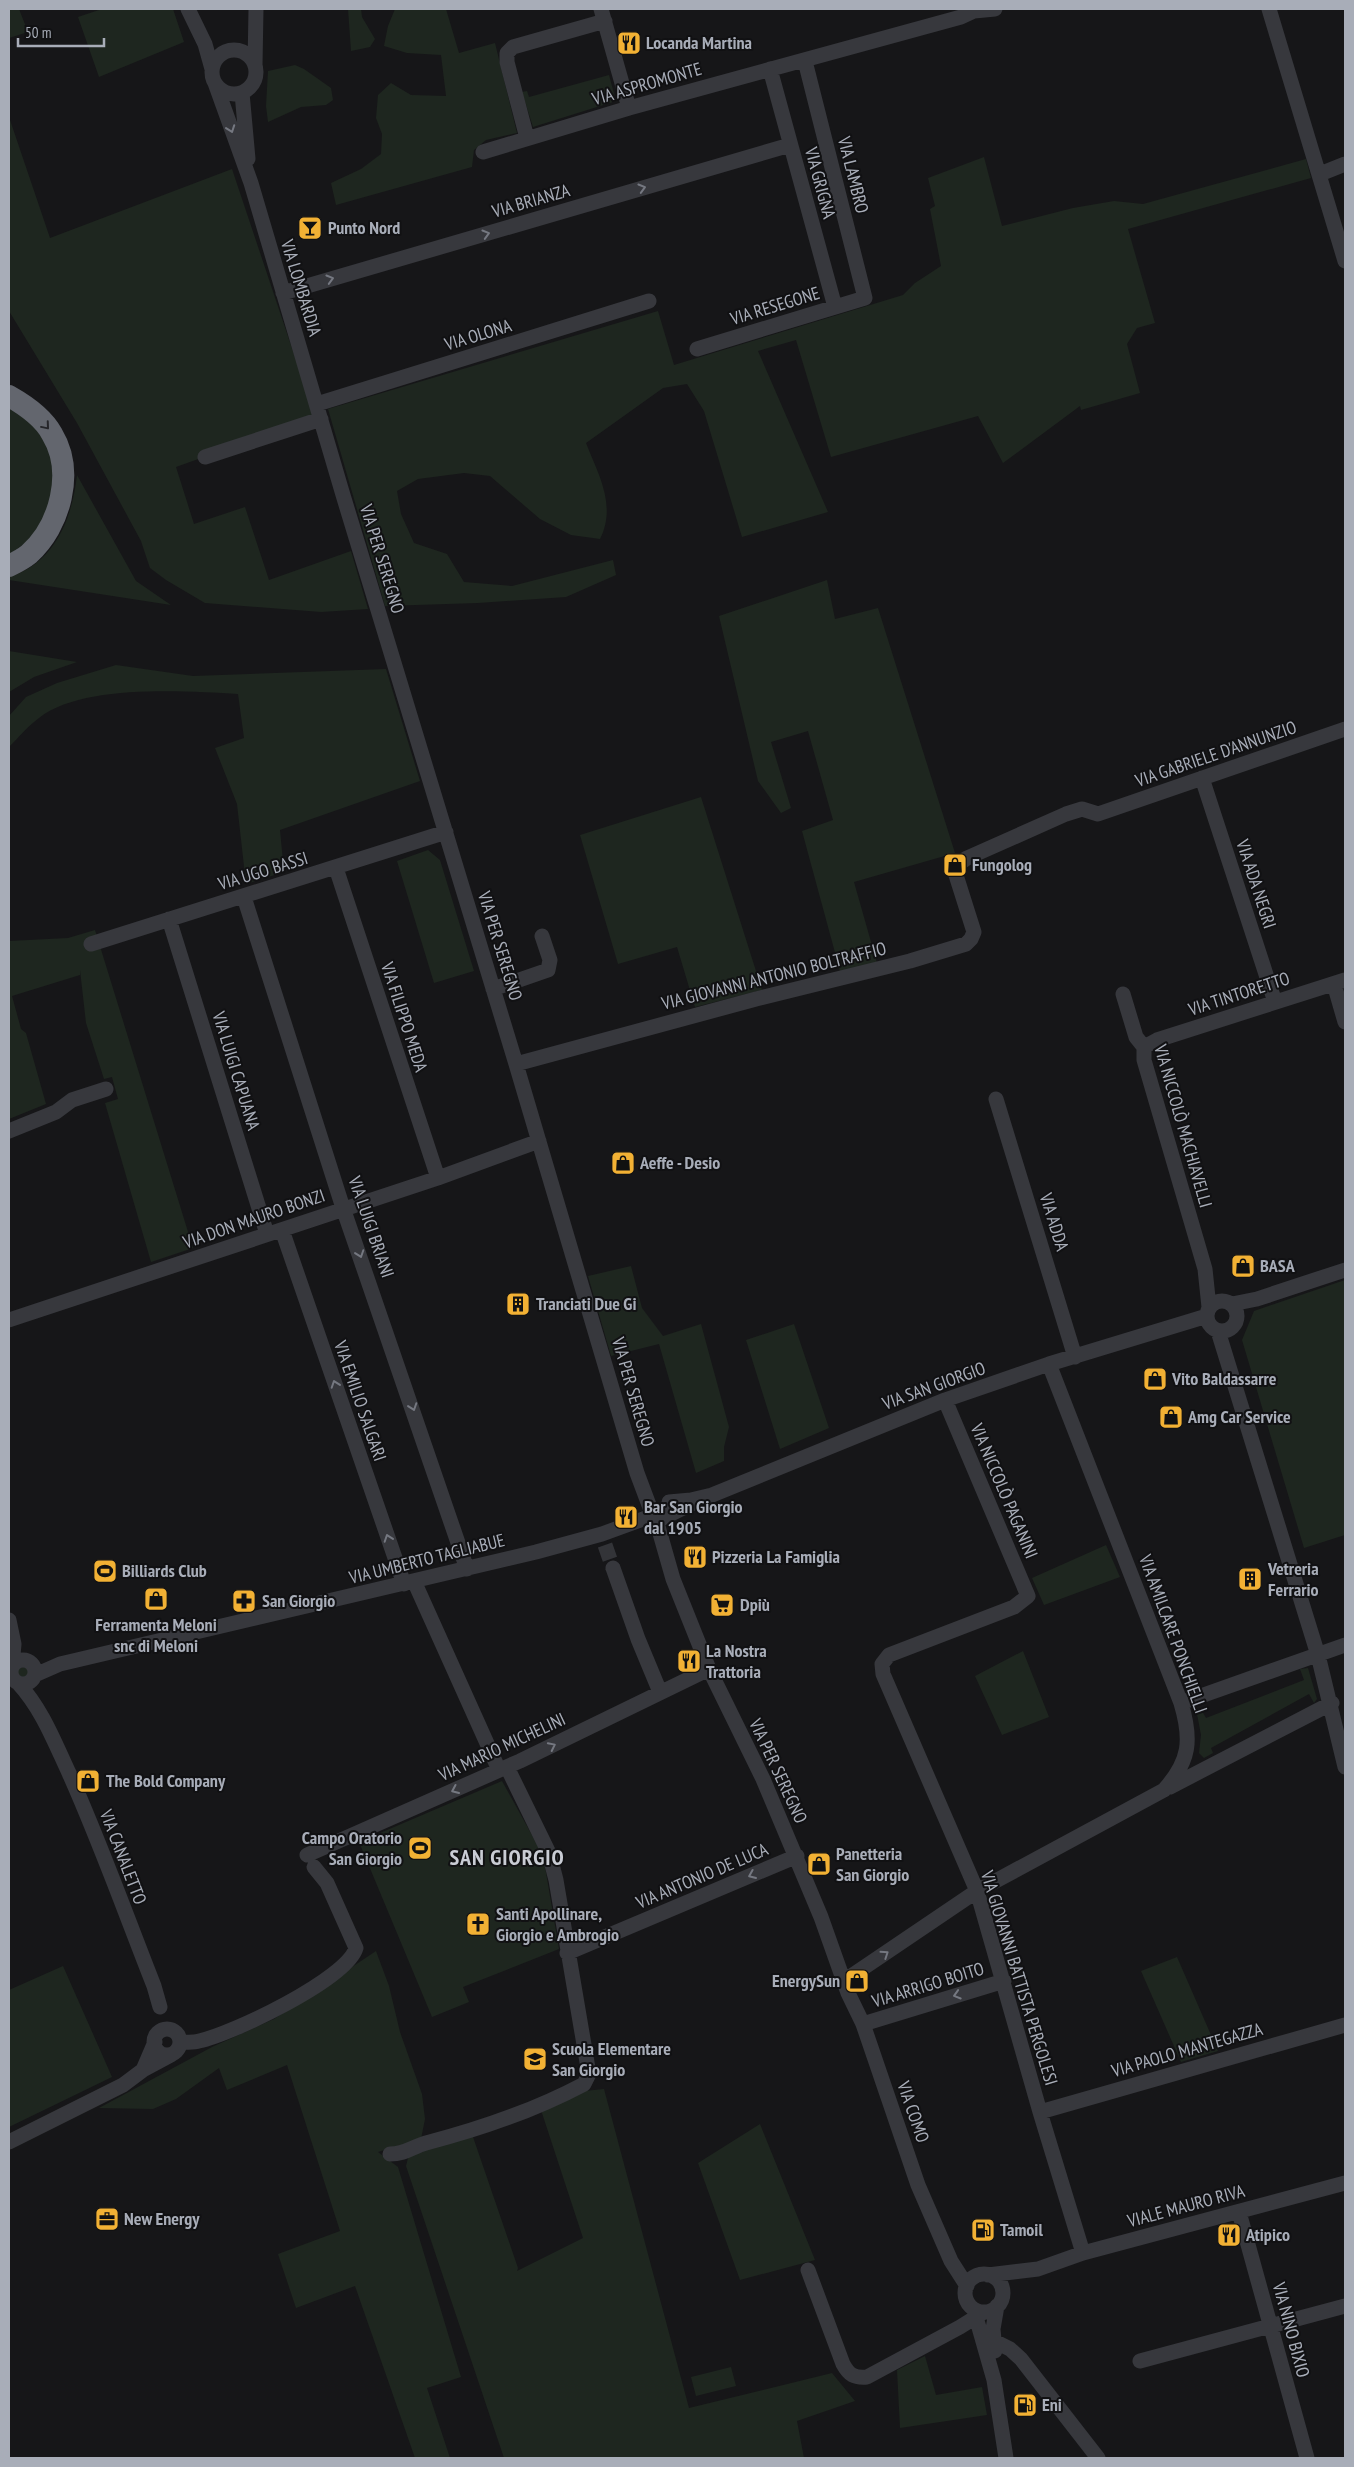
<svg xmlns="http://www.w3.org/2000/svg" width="1354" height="2467" viewBox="0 0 1354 2467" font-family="'PT Sans Narrow',sans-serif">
<rect width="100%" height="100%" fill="#161618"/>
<!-- green -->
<path fill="#1e261f" d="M9 9H19L28 32 9 38Z
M102 9H173L184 42 99 77 78 17Z
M348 9H361L362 17 375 39 370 47 351 51Z
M395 9H446L459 53 495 43 517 133 486 140 474 150 472 167 336 205 331 183 361 169 381 154 382 134 376 118 378 95 391 83 411 95 446 96 441 55 407 53 384 46 388 26Z
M295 65 304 69 331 88 333 100 326 105 301 107 268 122 266 106 268 71Z
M609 75 616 101 533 127 522 92 527 91 529 97Z
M9 117 50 238 232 169 315 417 176 467 194 524 245 507 269 580 351 551 368 609 321 612 205 603 166 580 150 568 141 541 77 423 9 311Z
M984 157 1002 226 1073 208 1114 201 1143 204 1306 159 1311 178 1128 229 1155 323 1137 328 1127 344 1140 393 1081 410 1080 406 1003 463 978 416 831 457 796 340 758 351 828 512 742 537 704 411 687 384 663 388 586 443C598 474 617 505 600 539L571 535 540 519 490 476 464 473 418 479 397 491 401 514 414 543 447 554 464 582 512 586 613 560 616 575 566 597 478 603 385 606 328 409 658 311 674 365 903 295 915 283 941 266 930 209 935 206 928 178Z
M9 401 43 428 59 480 41 531 9 555Z
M77 475 136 581 171 605 9 580V577C55 563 72 519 77 475Z
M827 580 835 619 878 608 955 853 854 882 877 963 840 971 802 831 833 820 808 731 771 742 791 808 781 813 758 781 719 616Z
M9 651 77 662 34 677 9 692Z
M116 665 193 676 386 669 420 781 280 830 284 872 246 884 237 804 215 748 244 738 238 694C184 691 82 684 39 718 28 726 19 737 9 747V716L26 697 57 683Z
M701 797 762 990 695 1007 677 947 618 964 580 835Z
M428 850 440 860 474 971 434 983 397 861Z
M95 930 193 1248 151 1262 105 1103 118 1099 112 1077 104 1079 86 1023 80 970V975L12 996 21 1029 26 1033 46 1104 9 1119V941L68 938Z
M631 1266 642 1308 663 1336 701 1324 729 1427 724 1447V1461L696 1473 659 1344 611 1356 588 1276Z
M1345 1280V1535L1304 1548 1242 1340 1254 1311Z
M794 1324 829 1428 780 1449 746 1340Z
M1106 1545 1120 1577 1044 1605 1032 1578Z
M1023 1651 1049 1717 1002 1735 975 1676Z
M15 1672a8 8 0 1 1 16 0a8 8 0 1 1-16 0Z
M1308 1668 1317 1699 1314 1703 1309 1694 1211 1748 1213 1753 1204 1758 1199 1753 1201 1735 1197 1714 1202 1711 1206 1718 1304 1680 1300 1669Z
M502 1781 543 1855 559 1949 463 1987 469 2002 432 2017 359 1842Z
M376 1951 389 1986 400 2032 422 2094 425 2119 420 2144 393 2147 378 2152 398 2167 461 2377 427 2388 450 2458H415L355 2286 296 2308 278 2254 340 2231 287 2065 227 2090 219 2068 176 2099 153 2109 99 2108 212 2047 274 2019Z
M1177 1957 1218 2051 1181 2062 1141 1971Z
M63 1966 112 2077 9 2127V1990Z
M604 2089 689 2408 832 2373 855 2401 797 2421 804 2458H504L406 2166 409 2154 472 2134 518 2268 517 2271 583 2238 541 2110 584 2091Z
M760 2124 815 2260 740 2280 698 2163Z
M925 2356 936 2395 982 2387 987 2415 900 2428 897 2370Z
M731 2367 736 2386 696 2396 691 2377Z"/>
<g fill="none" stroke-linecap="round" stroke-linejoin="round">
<!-- minor-tunnel -->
<path stroke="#333438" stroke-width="15" stroke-dasharray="15 8" stroke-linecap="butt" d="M605 1545 613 1568"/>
<!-- minor -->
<path stroke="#37383d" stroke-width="15" d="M188 9 205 44 212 69
M601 9 629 108
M1269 9 1345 261
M212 72a22 22 0 1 1 44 0a22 22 0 1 1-44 0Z
M255 65 256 9
M770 69 835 307
M215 83 251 183 343 495 516 1064 637 1473 652 1513 657 1517 663 1518 703 1498
M242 93 248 159
M527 138 507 62V53L513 47 605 21
M483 152 629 108 961 17 974 11 995 9
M1320 174 1345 164
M283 293 790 145
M697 349 865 298 805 61
M317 404 649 301
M205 457 321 419
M1202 778 1275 1002
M336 868 438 1178
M244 897 343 1208 467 1569
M169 919 267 1234
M91 944 446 832
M1334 984 1345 1022
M493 989 548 970 550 960 542 936
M1123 994 1136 1037 1144 1047V1060L1205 1269 1209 1307
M1144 1047 1157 1040 1345 980
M516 1064 756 999 910 961 966 944 971 939 974 932 955 872 957 865 967 858 1066 814 1082 809 1098 814 1345 729
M996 1099 1075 1357
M9 1131 56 1112 72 1100 106 1089
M282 1230 404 1584
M1207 1316a15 15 0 1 1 30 0a15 15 0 1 1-30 0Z
M1232 1304 1257 1299 1345 1270
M9 1320 438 1178 539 1141
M1218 1331 1318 1655 1345 1767
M945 1400 1028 1596 1014 1607 889 1655 882 1664 883 1674 977 1891 1040 2112 1083 2253
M669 1502 691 1500 712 1495 945 1400 1049 1364 1207 1316
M655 1516 673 1579 709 1669 763 1779 821 1917 848 1993 863 2024 918 2185 951 2261 967 2286
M613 1568 638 1639 660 1692
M414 1581 499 1770
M9 1620 14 1644 12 1666
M11 1672a12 12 0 1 1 24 0a12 12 0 1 1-24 0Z
M35 1675 60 1664 536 1552 602 1534 654 1515
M18 1683C42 1709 54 1741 69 1773 100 1842 126 1915 154 1986L160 2007
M1181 1703 1345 1645
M1170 1787 1332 1703
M307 1855 520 1761 709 1669
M567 1953 797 1856
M844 1981 977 1891 1164 1790C1190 1761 1192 1740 1181 1703L1049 1364
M863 2024 1004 1981
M154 2042a13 13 0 1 1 26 0a13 13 0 1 1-26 0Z
M155 2042 143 2070 171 2055
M180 2042C187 2042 193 2043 199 2041 232 2034 347 1979 356 1948L327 1883 314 1867
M1040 2112 1345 2025
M9 2142 123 2085 143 2070
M390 2154C405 2154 412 2147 426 2143 480 2129 535 2110 584 2084L589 2074 556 1880 549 1853 507 1767
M1239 2212 1307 2458
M808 2270 843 2364C849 2375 854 2378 867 2377L960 2327 984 2312
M965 2293a19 19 0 1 1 38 0a19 19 0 1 1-38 0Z
M988 2275 1038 2269 1083 2253 1345 2183
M974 2310 994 2380 1006 2458
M994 2341 1010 2349 1021 2359 1098 2458
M995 2351 993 2329 997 2306
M1140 2361 1345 2306"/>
<!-- highway -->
<path stroke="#63666e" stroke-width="22" d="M9 396C25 405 43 417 52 434 75 472 60 526 29 554 23 559 15 563 9 566"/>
</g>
<!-- one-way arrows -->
<defs><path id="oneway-chevron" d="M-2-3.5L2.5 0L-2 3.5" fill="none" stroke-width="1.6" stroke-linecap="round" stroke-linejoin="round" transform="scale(1.25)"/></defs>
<g stroke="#757881">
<use href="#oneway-chevron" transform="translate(231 129) rotate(70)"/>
<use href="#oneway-chevron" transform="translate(642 188) rotate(-16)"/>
<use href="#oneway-chevron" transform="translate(486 234) rotate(-16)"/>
<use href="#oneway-chevron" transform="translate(330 279) rotate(-16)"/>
<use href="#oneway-chevron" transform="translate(360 1254) rotate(71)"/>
<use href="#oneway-chevron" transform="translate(335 1384) rotate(-109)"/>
<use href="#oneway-chevron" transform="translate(413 1407) rotate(71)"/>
<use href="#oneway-chevron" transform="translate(388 1538) rotate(-109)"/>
<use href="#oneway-chevron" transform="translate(552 1746) rotate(-26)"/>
<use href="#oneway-chevron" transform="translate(455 1790) rotate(156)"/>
<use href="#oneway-chevron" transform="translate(752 1875) rotate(157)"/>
<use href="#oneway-chevron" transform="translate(885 1954) rotate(-34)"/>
<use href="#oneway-chevron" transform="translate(957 1995) rotate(163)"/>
</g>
<use stroke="#26262a" href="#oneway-chevron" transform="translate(46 426) rotate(50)"/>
<!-- icons -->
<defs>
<g id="restaurant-square" transform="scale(1.25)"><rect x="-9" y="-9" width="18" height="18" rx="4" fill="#f2b134" stroke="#111113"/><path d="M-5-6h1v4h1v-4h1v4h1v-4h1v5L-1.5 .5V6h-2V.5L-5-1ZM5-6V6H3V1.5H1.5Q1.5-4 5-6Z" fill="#111"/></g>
<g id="bar-square" transform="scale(1.25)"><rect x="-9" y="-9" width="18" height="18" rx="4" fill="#f2b134" stroke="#111113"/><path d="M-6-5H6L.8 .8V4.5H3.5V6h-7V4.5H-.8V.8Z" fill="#111"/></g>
<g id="shop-square" transform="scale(1.25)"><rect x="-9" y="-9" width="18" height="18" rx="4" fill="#f2b134" stroke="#111113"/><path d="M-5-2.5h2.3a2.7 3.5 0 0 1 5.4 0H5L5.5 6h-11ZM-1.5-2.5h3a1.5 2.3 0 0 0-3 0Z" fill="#111"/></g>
<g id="building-square" transform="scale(1.25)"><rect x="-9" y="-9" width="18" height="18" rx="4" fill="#f2b134" stroke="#111113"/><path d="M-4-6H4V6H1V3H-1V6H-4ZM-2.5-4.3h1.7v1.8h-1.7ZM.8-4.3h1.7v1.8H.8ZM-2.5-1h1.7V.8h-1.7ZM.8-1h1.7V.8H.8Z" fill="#111"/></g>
<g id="stadium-square" transform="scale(1.25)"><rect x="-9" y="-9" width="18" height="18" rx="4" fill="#f2b134" stroke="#111113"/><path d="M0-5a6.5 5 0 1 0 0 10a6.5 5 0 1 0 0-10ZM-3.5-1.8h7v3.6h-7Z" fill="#111"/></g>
<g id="pharmacy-square" transform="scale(1.25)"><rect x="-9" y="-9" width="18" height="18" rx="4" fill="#f2b134" stroke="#111113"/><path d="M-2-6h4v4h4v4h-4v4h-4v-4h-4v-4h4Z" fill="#111"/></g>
<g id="supermarket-square" transform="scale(1.25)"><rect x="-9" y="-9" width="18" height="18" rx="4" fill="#f2b134" stroke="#111113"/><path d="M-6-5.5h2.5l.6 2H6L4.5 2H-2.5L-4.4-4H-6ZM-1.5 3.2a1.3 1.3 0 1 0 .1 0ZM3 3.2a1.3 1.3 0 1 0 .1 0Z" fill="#111"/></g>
<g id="church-square" transform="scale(1.25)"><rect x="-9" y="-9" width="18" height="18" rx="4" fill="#f2b134" stroke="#111113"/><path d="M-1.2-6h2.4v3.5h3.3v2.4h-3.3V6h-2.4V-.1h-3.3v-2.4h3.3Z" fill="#111"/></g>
<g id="school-square" transform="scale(1.25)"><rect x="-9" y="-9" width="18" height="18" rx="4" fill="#f2b134" stroke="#111113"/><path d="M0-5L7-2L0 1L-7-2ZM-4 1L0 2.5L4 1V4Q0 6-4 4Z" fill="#111"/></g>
<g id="office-square" transform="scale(1.25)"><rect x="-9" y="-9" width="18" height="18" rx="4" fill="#f2b134" stroke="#111113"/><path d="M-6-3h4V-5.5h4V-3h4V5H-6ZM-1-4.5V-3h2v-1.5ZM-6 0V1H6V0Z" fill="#111"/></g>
<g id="fuel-square" transform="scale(1.25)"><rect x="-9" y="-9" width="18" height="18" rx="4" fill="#f2b134" stroke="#111113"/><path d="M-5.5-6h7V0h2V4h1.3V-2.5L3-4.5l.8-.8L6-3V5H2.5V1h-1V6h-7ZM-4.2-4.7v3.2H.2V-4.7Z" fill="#111"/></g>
</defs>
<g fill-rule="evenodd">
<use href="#restaurant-square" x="629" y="43"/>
<use href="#bar-square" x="310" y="228"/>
<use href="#shop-square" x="955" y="865"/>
<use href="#shop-square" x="623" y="1163"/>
<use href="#shop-square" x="1243" y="1266"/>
<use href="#building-square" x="518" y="1304"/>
<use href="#shop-square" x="1155" y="1379"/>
<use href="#shop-square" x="1171" y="1417"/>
<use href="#restaurant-square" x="626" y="1517"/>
<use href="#restaurant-square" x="695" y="1557"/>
<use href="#stadium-square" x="105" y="1571"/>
<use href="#building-square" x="1250" y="1579"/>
<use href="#shop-square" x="156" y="1599"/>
<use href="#pharmacy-square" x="244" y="1601"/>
<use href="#supermarket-square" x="722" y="1605"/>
<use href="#restaurant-square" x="689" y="1661"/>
<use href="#shop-square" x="88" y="1781"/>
<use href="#stadium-square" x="420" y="1848"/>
<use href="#shop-square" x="819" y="1864"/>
<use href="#church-square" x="478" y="1924"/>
<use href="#shop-square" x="857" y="1981"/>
<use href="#school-square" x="535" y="2059"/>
<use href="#office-square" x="107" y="2219"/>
<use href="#fuel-square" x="983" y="2230"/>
<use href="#restaurant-square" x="1229" y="2235"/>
<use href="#fuel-square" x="1025" y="2405"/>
</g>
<g text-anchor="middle" stroke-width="4" stroke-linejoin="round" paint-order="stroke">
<!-- poi labels -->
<g font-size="18" font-weight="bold" fill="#a8adb8" stroke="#111113" text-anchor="start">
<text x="646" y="49">Locanda Martina</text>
<text x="328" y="234">Punto Nord</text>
<text x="972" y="871">Fungolog</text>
<text x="640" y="1169">Aeffe - Desio</text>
<text x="1260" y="1272">BASA</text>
<text x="536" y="1310">Tranciati Due Gi</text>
<text x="1172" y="1385">Vito Baldassarre</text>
<text x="1188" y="1423">Amg Car Service</text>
<text x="644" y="1513">Bar San Giorgio<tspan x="644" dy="21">dal 1905</tspan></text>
<text x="712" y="1563">Pizzeria La Famiglia</text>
<text x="1268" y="1575">Vetreria<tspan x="1268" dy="21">Ferrario</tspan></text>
<text x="122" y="1577">Billiards Club</text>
<text x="262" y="1607">San Giorgio</text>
<text x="740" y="1611">Dpiù</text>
<text x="156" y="1631" text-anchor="middle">Ferramenta Meloni<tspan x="156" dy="21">snc di Meloni</tspan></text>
<text x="706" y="1657">La Nostra<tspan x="706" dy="21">Trattoria</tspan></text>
<text x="106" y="1787">The Bold Company</text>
<text x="402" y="1844" text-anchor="end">Campo Oratorio<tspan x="402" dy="21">San Giorgio</tspan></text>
<text x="836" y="1860">Panetteria<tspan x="836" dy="21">San Giorgio</tspan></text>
<text x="496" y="1920">Santi Apollinare,<tspan x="496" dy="21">Giorgio e Ambrogio</tspan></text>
<text x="840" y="1987" text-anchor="end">EnergySun</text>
<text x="552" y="2055">Scuola Elementare<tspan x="552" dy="21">San Giorgio</tspan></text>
<text x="124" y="2225">New Energy</text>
<text x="1000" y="2236">Tamoil</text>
<text x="1246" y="2241">Atipico</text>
<text x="1042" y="2411">Eni</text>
</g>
<!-- street labels -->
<g font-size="18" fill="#a8adb8" stroke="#111113">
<text transform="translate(647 84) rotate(-16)" y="6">VIA ASPROMONTE</text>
<text transform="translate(853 175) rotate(76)" y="6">VIA LAMBRO</text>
<text transform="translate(820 183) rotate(75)" y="6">VIA GRIGNA</text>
<text transform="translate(531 201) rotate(-16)" y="6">VIA BRIANZA</text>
<text transform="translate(301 288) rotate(73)" y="6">VIA LOMBARDIA</text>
<text transform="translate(775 306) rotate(-17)" y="6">VIA RESEGONE</text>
<text transform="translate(478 335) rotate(-17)" y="6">VIA OLONA</text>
<text transform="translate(382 559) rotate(73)" y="6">VIA PER SEREGNO</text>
<text transform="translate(1216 754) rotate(-19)" y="6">VIA GABRIELE D'ANNUNZIO</text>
<text transform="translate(263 871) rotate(-17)" y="6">VIA UGO BASSI</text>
<text transform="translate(1256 884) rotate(72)" y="6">VIA ADA NEGRI</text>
<text transform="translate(500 946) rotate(73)" y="6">VIA PER SEREGNO</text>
<text transform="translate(774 976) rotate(-14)" y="6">VIA GIOVANNI ANTONIO BOLTRAFFIO</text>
<text transform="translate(1239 994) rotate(-18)" y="6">VIA TINTORETTO</text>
<text transform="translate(404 1017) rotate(72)" y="6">VIA FILIPPO MEDA</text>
<text transform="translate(236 1071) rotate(73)" y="6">VIA LUIGI CAPUANA</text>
<text transform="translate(1183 1126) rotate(74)" y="6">VIA NICCOLÒ MACHIAVELLI</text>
<text transform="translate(254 1219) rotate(-19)" y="6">VIA DON MAURO BONZI</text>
<text transform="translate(1054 1222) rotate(73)" y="6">VIA ADDA</text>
<text transform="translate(371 1227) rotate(71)" y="6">VIA LUIGI BRIANI</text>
<text transform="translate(934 1386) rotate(-20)" y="6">VIA SAN GIORGIO</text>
<text transform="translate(633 1392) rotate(74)" y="6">VIA PER SEREGNO</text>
<text transform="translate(360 1401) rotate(71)" y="6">VIA EMILIO SALGARI</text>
<text transform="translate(1004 1491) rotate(67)" y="6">VIA NICCOLÒ PAGANINI</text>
<text transform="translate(427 1559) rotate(-14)" y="6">VIA UMBERTO TAGLIABUE</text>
<text transform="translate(1173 1634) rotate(70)" y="6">VIA AMILCARE PONCHIELLI</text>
<text transform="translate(502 1747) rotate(-25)" y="6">VIA MARIO MICHELINI</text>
<text transform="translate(778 1771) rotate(65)" y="6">VIA PER SEREGNO</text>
<text transform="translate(123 1857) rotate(69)" y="6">VIA CANALETTO</text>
<text transform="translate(702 1876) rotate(-23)" y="6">VIA ANTONIO DE LUCA</text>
<text transform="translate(1019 1978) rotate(73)" y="6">VIA GIOVANNI BATTISTA PERGOLESI</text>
<text transform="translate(928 1985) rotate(-17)" y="6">VIA ARRIGO BOITO</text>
<text transform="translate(1187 2050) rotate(-16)" y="6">VIA PAOLO MANTEGAZZA</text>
<text transform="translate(913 2112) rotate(71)" y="6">VIA COMO</text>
<text transform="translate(1186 2206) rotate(-15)" y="6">VIALE MAURO RIVA</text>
<text transform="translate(1291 2330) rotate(75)" y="6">VIA NINO BIXIO</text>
</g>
<!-- district labels -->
<g font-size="22" font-weight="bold" letter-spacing="1" fill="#c9ccd4" stroke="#111113">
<text x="507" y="1865">SAN GIORGIO</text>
</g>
</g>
<!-- border -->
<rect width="1354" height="2467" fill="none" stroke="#a8adb8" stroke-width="20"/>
<!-- scale -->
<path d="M18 38v8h86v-8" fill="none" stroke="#a8adb8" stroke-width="2.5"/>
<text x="25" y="38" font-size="15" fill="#a8adb8" stroke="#111113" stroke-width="4" paint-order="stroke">50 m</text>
</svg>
